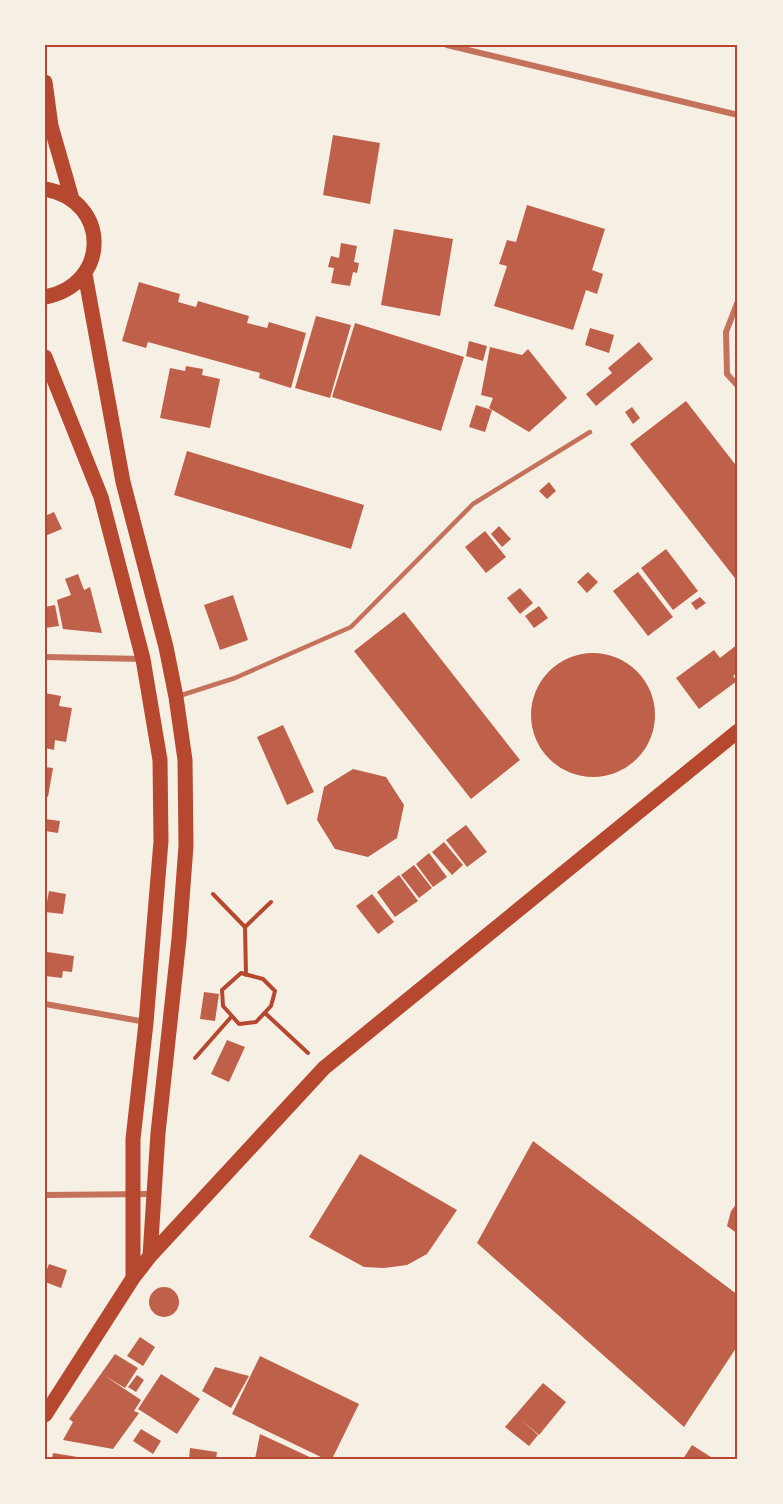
<svg xmlns="http://www.w3.org/2000/svg" width="783" height="1504" viewBox="0 0 783 1504" font-family="Georgia,serif">
<rect width="100%" height="100%" fill="#f6efe4"/>
<!-- building -->
<path fill="#bf614a" d="M333 135 380 143 370 204 323 195Z
M527 205 605 229 592 270 603 274 597 294 586 290 573 330 494 306 507 266 499 264 507 240 516 242Z
M394 229 453 239 440 316 381 305Z
M341 243 357 246 354 262 359 263 357 273 353 272 350 286 331 283 334 268 328 267 331 256 339 258Z
M139 282 180 294 178 302 196 307 198 301 249 316 247 323 267 328 269 322 306 333 291 388 259 378 260 373 148 342 146 348 122 341Z
M316 316 351 325 330 398 295 388Z
M355 323 464 357 441 431 332 397Z
M590 328 614 335 609 353 585 345Z
M469 341 487 346 483 361 466 356Z
M639 342 653 359 596 406 586 394 612 373 608 368Z
M490 347 522 355 528 349 567 398 529 432 489 408 493 398 481 395Z
M186 366 203 369 202 375 220 379 210 428 160 418 170 368 185 371Z
M686 401 738 468V582L630 444Z
M476 405 492 410 485 432 469 427Z
M632 407 640 418 633 424 625 412Z
M187 451 364 505 351 549 174 495Z
M549 482 556 491 547 499 539 491Z
M54 512 62 529 45 536V516Z
M499 526 511 539 502 547 491 534Z
M485 531 506 557 486 573 465 547Z
M666 549 698 591 673 610 641 568Z
M588 572 598 582 587 593 577 582Z
M638 572 673 617 648 636 613 591Z
M78 574 84 590 90 587 102 633 63 629 57 600 71 595 65 579Z
M520 588 533 603 520 614 507 598Z
M233 595 248 640 220 650 204 605Z
M700 597 706 603 696 610 691 603Z
M55 605 59 626 45 628V607Z
M539 606 548 618 534 628 525 616Z
M404 612 520 760 471 799 354 651Z
M738 644V672L733 676 737 681 699 709 676 678 714 650 720 658Z
M531 715a62 62 0 1 1 124 0a62 62 0 1 1-124 0Z
M45 693 61 696 59 706 72 708 66 742 55 740 54 750 45 748Z
M283 725 314 792 287 805 257 737Z
M45 767 53 768 48 797 45 796Z
M353 769 386 777 404 805 397 838 368 857 335 849 317 820 324 787Z
M45 819 60 821 58 833 45 831Z
M466 825 487 852 467 867 446 840Z
M444 842 463 865 452 875 432 852Z
M429 853 447 877 433 887 416 864Z
M414 865 432 888 419 898 401 875Z
M399 875 418 901 395 917 377 892Z
M49 891 66 894 63 914 45 912Z
M372 894 394 922 378 934 356 906Z
M47 952 74 956 72 972 63 971 62 978 45 976Z
M204 992 219 994 215 1021 200 1019Z
M227 1040 245 1047 229 1082 211 1074Z
M533 1141 738 1295V1345L684 1427 477 1243Z
M360 1154 457 1210 427 1254 407 1265 384 1268 364 1267 309 1237Z
M738 1202V1234L727 1226 731 1211Z
M49 1264 67 1270 61 1288 45 1282V1274Z
M149 1302a15 15 0 1 1 30 0a15 15 0 1 1-30 0Z
M140 1337 155 1347 143 1366 127 1356Z
M115 1354 138 1368 125 1388 105 1376 141 1400 134 1411 139 1413 113 1449 63 1440 73 1422 69 1419Z
M260 1356 359 1404 332 1459H325L232 1414Z
M215 1367 249 1376 231 1408 202 1391Z
M161 1374 200 1399 177 1434 138 1409Z
M137 1375 144 1380 136 1392 128 1387Z
M543 1383 566 1402 539 1435 521 1420 538 1435 529 1446 505 1427Z
M141 1429 161 1441 153 1454 133 1441Z
M260 1434 314 1459H255Z
M692 1445 714 1459H683Z
M190 1448 217 1452 216 1459H189Z
M53 1453 84 1458V1459H52Z"/>
<g fill="none" stroke-linecap="round" stroke-linejoin="round">
<!-- path -->
<path stroke="#b5482f" stroke-width="4" d="M213 894 245 927
M246 975 245 927 271 902
M265 1013 308 1053
M195 1058 232 1016 239 1024 256 1022 271 1006 275 991 263 979 241 973 222 990 223 1006 232 1016"/>
<!-- service -->
<path stroke="#c5725c" stroke-width="4.5" d="M179 696 235 678 351 627 473 504 590 432"/>
<!-- minor -->
<path stroke="#c5725c" stroke-width="6" d="M447 45 738 115
M738 301 726 332 727 374 738 386
M45 657 143 659
M45 1004 146 1022
M45 1195 152 1194"/>
<!-- primary -->
<path stroke="#b5482f" stroke-width="15" d="M45 82 51 126 72 199
M45 189C111 201 110 285 45 297
M85 274 123 482 166 647 176 697 185 760 186 846 179 939 158 1133 150 1256
M45 357 101 497 143 659 160 760 161 841 146 1023 133 1139V1278
M45 1415 133 1278 150 1256 324 1068 738 731"/>
</g>
<!-- border -->
<rect width="783" height="1504" fill="none" stroke="#f6efe4" stroke-width="93"/>
<rect x="46" y="46" width="690" height="1412" fill="none" stroke="#b5482f" stroke-width="2"/>
</svg>
